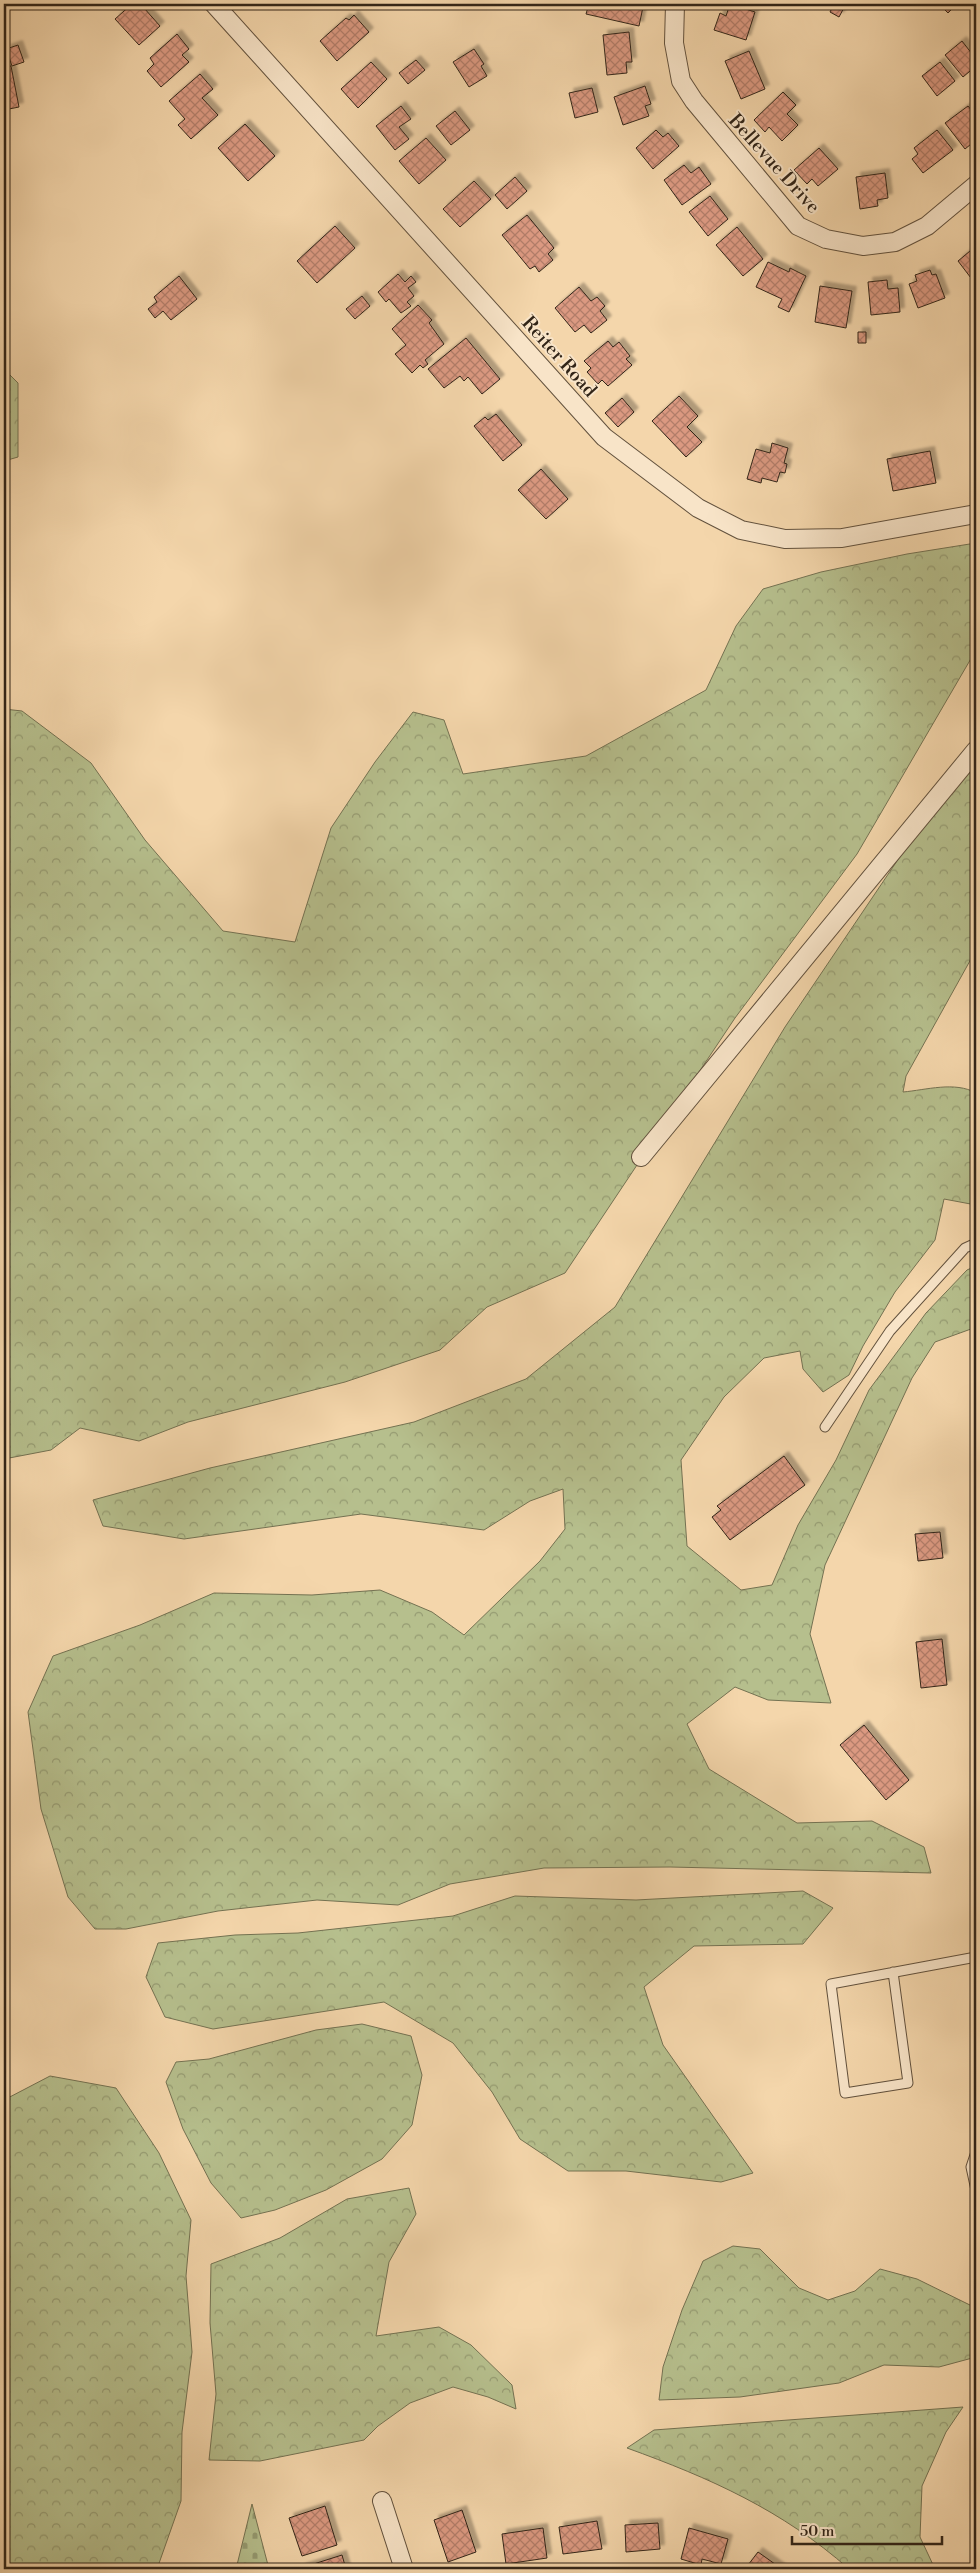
<svg xmlns="http://www.w3.org/2000/svg" width="980" height="2573" viewBox="0 0 980 2573" font-family="'Libre Bodoni',serif">
<defs>
<pattern id="forest-crowns" width="20" height="18" patternUnits="userSpaceOnUse" patternTransform="scale(1.25)"><rect width="20" height="18" fill="#b6bf8d"/><path d="M2 6a3 3 0 1 1 6 0M12 15a3 3 0 1 1 6 0" fill="none" stroke="#959b72"/></pattern>
<pattern id="cemetery-stones" width="16" height="16" patternUnits="userSpaceOnUse" patternTransform="scale(1.25)"><rect width="16" height="16" fill="#b6bf8d"/><path d="M2 7V4a2 2 0 0 1 4 0v3zM10 15v-3a2 2 0 0 1 4 0v3z" fill="#959b72"/></pattern>
<pattern id="building-cross-hatch" width="8" height="8" patternUnits="userSpaceOnUse" patternTransform="scale(1.25)"><rect width="8" height="8" fill="#db9981"/><path d="M0 0l8 8M0 8l8-8" fill="none" stroke="#b27d69"/></pattern>
<filter id="shadow"><feDropShadow dx="4.5" dy="-4.5" stdDeviation="1" flood-color="#0004"/></filter>
</defs>
<rect width="100%" height="100%" fill="#f4d6ab"/>
<filter id="stains"><feTurbulence type="fractalNoise" baseFrequency=".004" numOctaves="4"/><feColorMatrix values="0 0 0 0 .2 0 0 0 0 .09 0 0 0 0 .02 0 0 0 .5 -.17"/></filter>
<radialGradient id="worn" r=".72"><stop offset=".6" stop-color="#630" stop-opacity="0"/><stop offset="1" stop-color="#630" stop-opacity=".3"/></radialGradient>
<!-- forest -->
<path fill="url(#forest-crowns)" stroke="#747252" d="M4 369 18 383V457L4 461Z
M976 543V650L857 854 735 1018 565 1273 487 1307 440 1350 345 1382 188 1422 139 1441 80 1428 51 1450 4 1459V709L22 711 91 763 145 840 223 931 295 942 331 828 375 762 413 712 444 720 463 774 586 756 706 690 736 626 763 589 821 572 907 554Z
M976 738V950L906 1076 903 1092C926 1090 955 1081 976 1093V1205L944 1199 935 1240 895 1292 863 1346 849 1375 823 1392 803 1369 800 1351 764 1358 724 1397 681 1460 687 1546 741 1590 772 1585 798 1525 836 1460 869 1390 926 1313 967 1270 976 1266V1330L971 1329 935 1342 912 1378 825 1565 810 1634 831 1703 768 1700 735 1687 687 1724 709 1769 797 1823 872 1821 924 1847 931 1873 670 1867 544 1868 450 1884 398 1905 317 1900 218 1911 126 1929H95L68 1897 41 1809 28 1712 53 1656 140 1625 214 1593 312 1595 380 1590 432 1612 464 1635 540 1561 565 1529 563 1489 530 1501 484 1530 361 1514 184 1539 103 1526 93 1500 210 1468 414 1422 526 1379 615 1307 785 1027 895 864Z
M803 1891 833 1908 803 1944 694 1946 644 1987 663 2045 753 2173 721 2182 626 2171H568L520 2139 492 2092 453 2043 384 2002 213 2029 165 2017 146 1977 158 1943 235 1935 298 1933 453 1916 515 1896 636 1900Z
M362 2024 411 2036 422 2075 412 2125 382 2159 326 2190 275 2210 241 2218 211 2183 183 2129 166 2082 176 2062 209 2059 316 2030Z
M50 2076 116 2088 159 2153 191 2220 186 2276 192 2352 182 2432 181 2501 157 2569H4V2100Z
M409 2188 416 2214 389 2262 376 2336 439 2327 471 2345 512 2385 516 2409 488 2397 453 2387 410 2403 378 2426 364 2440 260 2461 209 2460 216 2394 210 2323 211 2264 280 2238 347 2199Z
M733 2246 760 2249 799 2288 828 2300 855 2291 880 2269 917 2279 976 2308V2357L939 2367 884 2365 839 2383 740 2397 659 2400 663 2367 682 2310 703 2261Z
M963 2407 946 2432 922 2486 920 2537 935 2569H849C782 2510 710 2478 627 2448L654 2430Z"/>
<!-- cemetery -->
<path fill="url(#cemetery-stones)" stroke="#747252" d="M252 2504 269 2569H236Z"/>
<!-- building -->
<path fill="url(#building-cross-hatch)" stroke="#322518" filter="url(#shadow)" d="M132 4H137L142 10 144 8 160 26 139 45 115 19Z
M589 4H633L643 7 639 26 586 14Z
M730 4 755 12 746 40 714 30 720 13 726 16Z
M834 4H846L839 17 830 12Z
M939 4H957L948 13Z
M354 15 369 32 337 61 320 41 346 18 349 20Z
M629 32 632 62H626L627 73 607 75 603 35Z
M177 34 189 49 182 55 189 62 161 87 147 71 154 64 150 58Z
M962 41 976 59V66L963 77 945 55Z
M18 45 24 62 12 66 6 49Z
M474 49 484 64 481 66 487 76 469 87 453 62Z
M749 51 765 89 741 99 725 61Z
M416 60 425 70 408 84 399 73Z
M371 62 387 79 358 108 341 89Z
M940 62 955 81 937 96 922 76Z
M11 66 19 107 4 110V67Z
M200 74 213 89 202 98 218 115 191 139 178 125 185 119 169 101Z
M645 86 651 104 645 106 649 116 623 125 614 97Z
M592 88 598 112 575 118 569 93Z
M783 92 796 105 787 114 798 125 782 141 769 127 765 132 754 120Z
M401 106 411 119 399 127 409 139 395 150 376 126Z
M968 106 976 116V131L974 133 976 140 965 149 945 123Z
M455 111 470 130 451 145 436 126Z
M245 124 275 156 248 181 218 148Z
M656 130 663 137 668 133 679 146 653 169 636 148Z
M937 130 953 150 923 173 912 159 918 154 914 148Z
M426 138 446 160 419 184 399 161Z
M819 148 838 169 818 186 812 179 807 184 794 170Z
M684 165 691 173 699 167 711 184 682 205 664 180Z
M885 173 888 198 877 200 878 206 860 209 856 177Z
M515 177 527 191 507 209 495 195Z
M474 181 491 199 460 227 443 209Z
M710 196 728 219 708 236 689 212Z
M527 215 554 248 548 254 553 260 539 272 535 266 530 269 502 235Z
M335 226 355 248 317 283 297 261Z
M737 227 763 259 743 276 716 245Z
M976 246V280L974 282 958 261Z
M768 262 789 272 790 268 806 276 789 312 778 307 782 299 756 287Z
M930 270 932 275 936 274 945 298 918 308 909 284 917 281 915 275Z
M398 274 405 282 411 276 416 282 408 288 414 296 407 302 411 306 401 313 389 299 386 302 378 292Z
M179 276 197 299 171 320 163 311 155 318 148 309 157 302 154 297Z
M887 280 888 289 898 288 900 312 871 315 868 282Z
M820 286 852 291 846 328 815 322Z
M579 287 591 301 597 297 605 306 600 311 607 320 591 333 584 325 575 332 555 308Z
M362 296 370 306 355 319 346 309Z
M418 305 432 320 429 323 444 344 425 360 428 364 423 368 420 365 412 373 395 354 406 345 392 329Z
M858 332H866V343H858Z
M466 338 500 379 482 394 468 377 464 381 460 376 444 388 428 369Z
M608 341 613 347 619 342 630 356 626 359 632 365 608 386 602 380 598 384 587 372 591 368 584 361Z
M679 396 698 416 687 427 702 442 686 457 652 421Z
M622 398 634 412 618 427 605 413Z
M496 414 522 445 503 461 474 426 485 417 488 420Z
M772 443 788 448 784 463 787 464 785 473 780 472 777 482 762 478 761 483 747 479 756 449 770 453Z
M930 451 936 483 893 491 887 459Z
M541 469 568 499 546 519 518 490Z
M784 1456 805 1485 730 1540 712 1517 721 1510 717 1506Z
M940 1532 943 1558 918 1561 915 1534Z
M942 1639 947 1685 921 1688 916 1642Z
M864 1725 909 1780 886 1800 840 1745Z
M325 2506 337 2545 302 2556 289 2518Z
M462 2510 476 2552 448 2562 434 2520Z
M597 2521 602 2549 563 2554 559 2527Z
M658 2523 660 2549 626 2552 625 2525Z
M543 2528 547 2558 506 2564 502 2534Z
M689 2528 728 2539 721 2564 702 2559 701 2565 681 2559Z
M758 2552 782 2569H745Z
M342 2555 346 2569H301V2568Z"/>
<g fill="none" stroke-linecap="round" stroke-linejoin="round">
<!-- lane casing -->
<g stroke="#62513d" stroke-width="11">
<path id="lane" d="M825 1427 890 1331 965 1248 976 1243
M893 1972 908 2083 845 2093 831 1984 976 1957
M976 2152 971 2167 976 2190"/>
</g>
<!-- street casing -->
<g stroke="#62513d" stroke-width="20">
<path id="street" d="M214 4 604 437 698 508 741 530 785 539 842 538 976 514
M675 4 674 43 681 81 694 101 798 226 826 239 863 246 895 242 927 226 976 185
M641 1157 976 750
M382 2501 404 2569"/>
</g>
<!-- lane -->
<use href="#lane" stroke="#f8e4c8" stroke-width="9"/>
<!-- street -->
<use href="#street" stroke="#f8e4c8" stroke-width="18"/>
</g>
<g text-anchor="middle" stroke-width="4" stroke-linejoin="round" paint-order="stroke">
<!-- street labels -->
<g font-size="19" fill="#322518" stroke="#f8e4c8">
<text transform="translate(775 163) rotate(48)" y="7">Bellevue Drive</text>
<text transform="translate(560 356) rotate(48)" y="7">Reiter Road</text>
</g>
</g>
<!-- margin -->
<rect width="980" height="2573" fill="none" stroke="#f4d6ab" stroke-width="20"/>
<rect x="5" y="5" width="970" height="2563" fill="none" stroke="#322518" stroke-width="2.5"/>
<rect x="10" y="10" width="960" height="2553" fill="none" stroke="#322518"/>
<!-- scale -->
<path d="M792 2536v8h150v-8" fill="none" stroke="#322518" stroke-width="2.5"/>
<text x="800" y="2536" font-size="15" fill="#322518" stroke="#f8e4c8" stroke-width="4" paint-order="stroke">50 m</text>
<rect width="100%" height="100%" filter="url(#stains)"/>
<rect width="100%" height="100%" fill="url(#worn)"/>
</svg>
